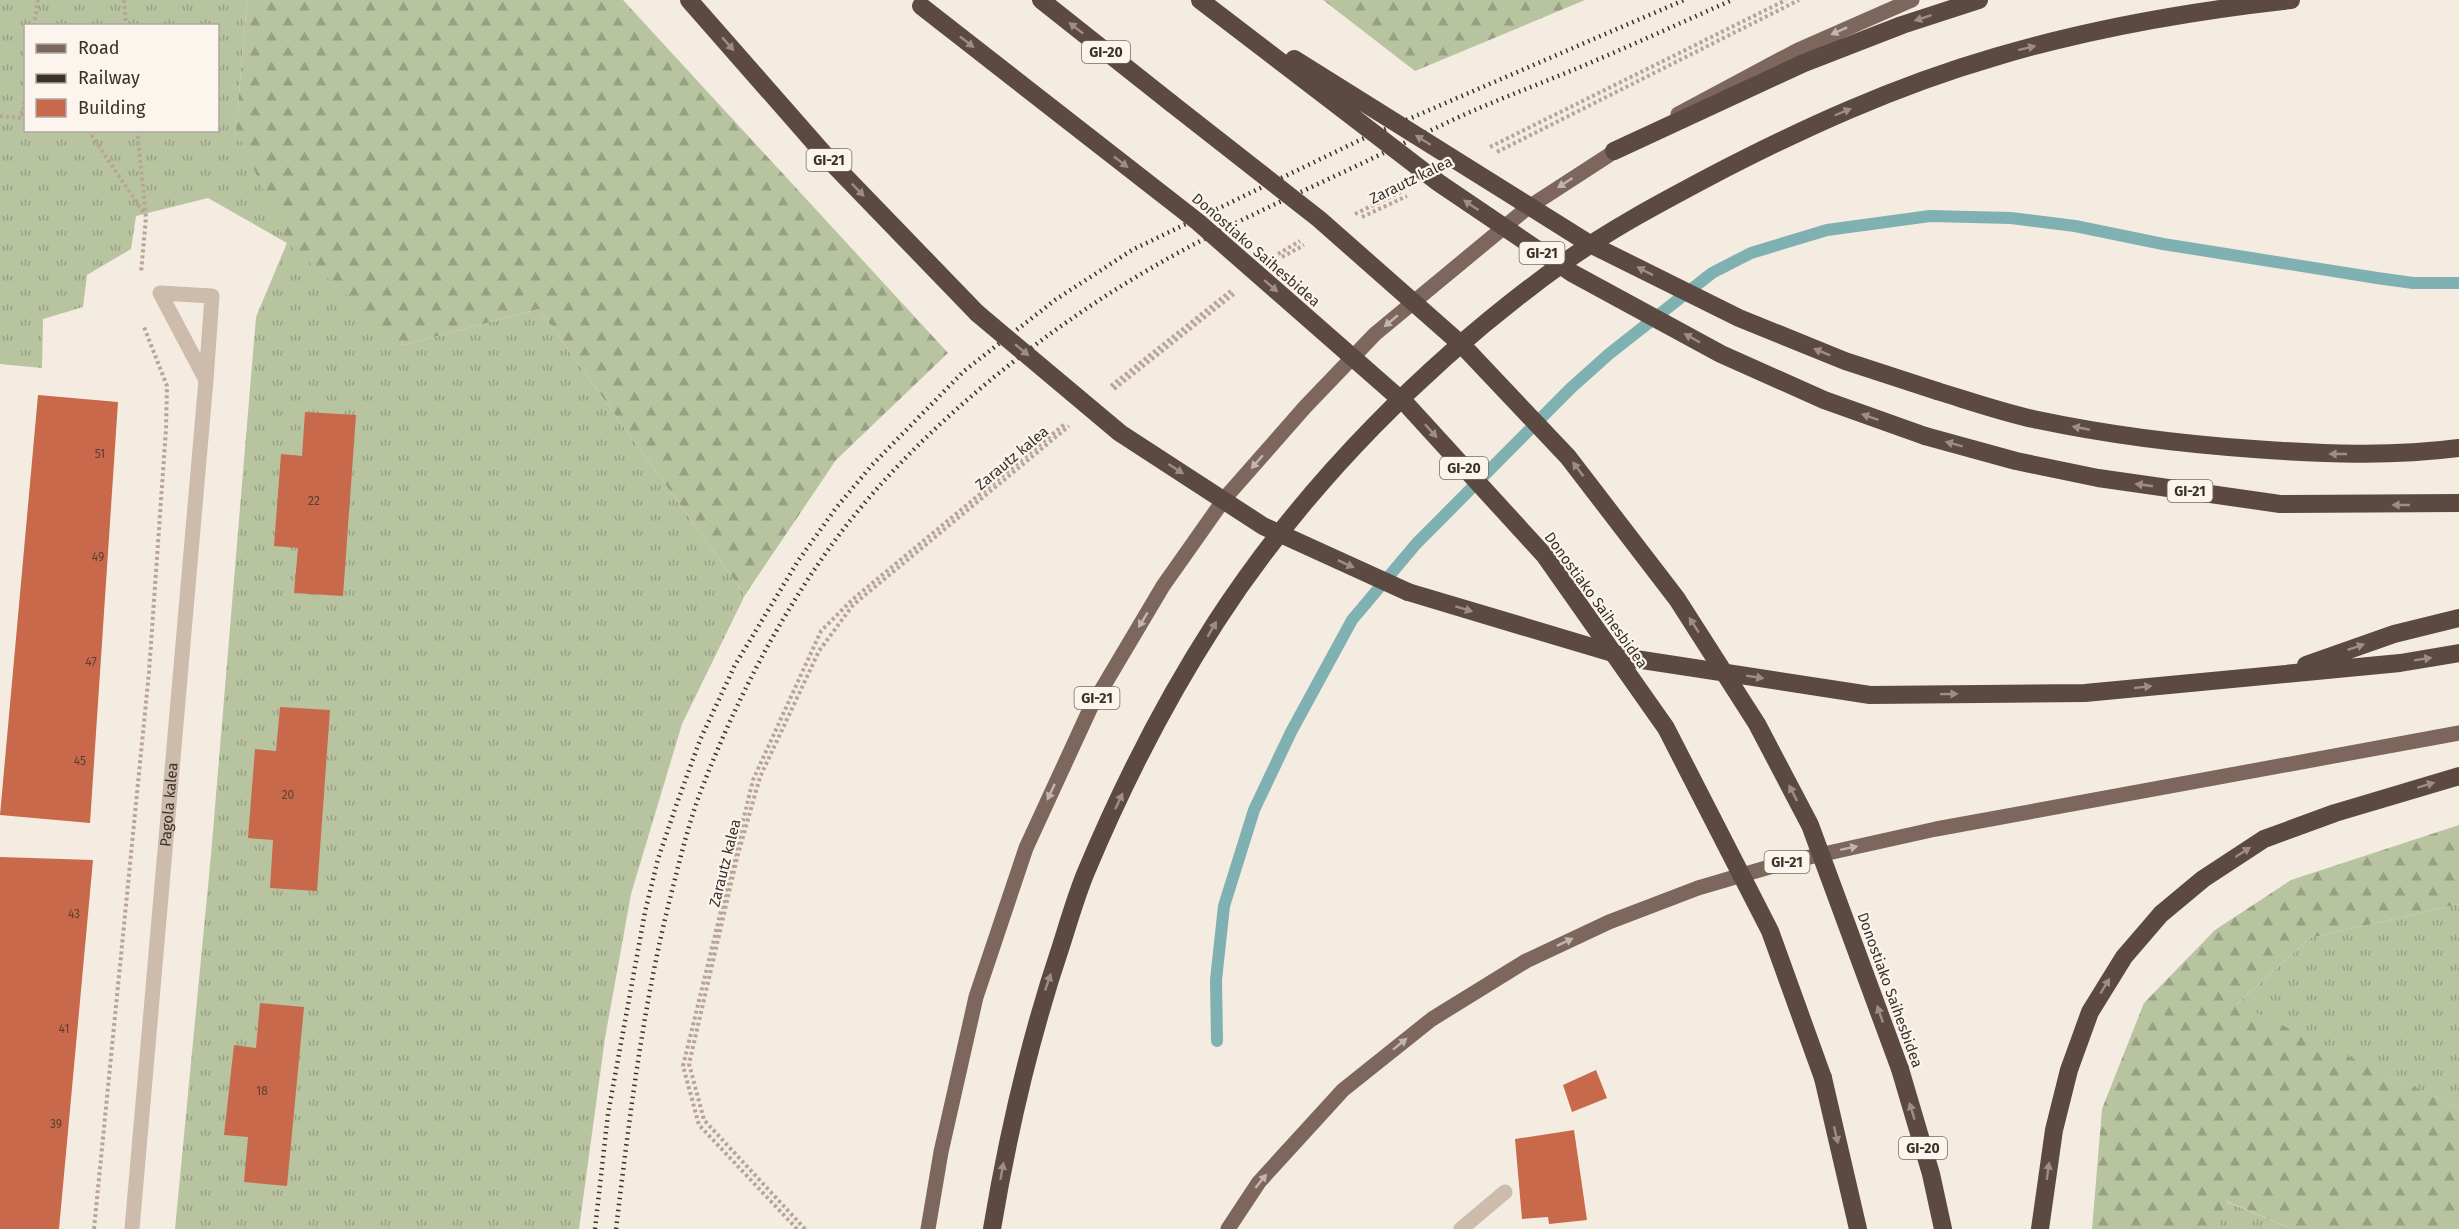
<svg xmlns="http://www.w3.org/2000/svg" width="2459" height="1229" viewBox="0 0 2459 1229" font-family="'Fira Sans',sans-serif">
<defs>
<pattern id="grass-tufts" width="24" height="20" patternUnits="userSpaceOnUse" patternTransform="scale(1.5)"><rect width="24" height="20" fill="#b8c4a0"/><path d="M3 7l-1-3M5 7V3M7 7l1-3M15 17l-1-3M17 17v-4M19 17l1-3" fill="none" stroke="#97a083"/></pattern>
<pattern id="forest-firs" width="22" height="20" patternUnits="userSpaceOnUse" patternTransform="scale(1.5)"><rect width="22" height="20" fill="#b8c4a0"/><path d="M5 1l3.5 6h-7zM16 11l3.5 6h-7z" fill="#97a083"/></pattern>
</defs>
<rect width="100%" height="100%" fill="#f4ebe1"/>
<!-- grass -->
<path fill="url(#grass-tufts)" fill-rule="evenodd" d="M0 0H247L236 129 404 345 539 309 745 595 682 724 631 894 605 1038 579 1229H175L211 855 256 317 287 243 208 198 136 216 131 249 87 275 83 307 43 319 42 368 0 364ZM26 26H218V130H26Z
M2459 904V1108L2236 1005 2310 938Z
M2225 1201 2293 1229H2218Z"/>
<!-- forest -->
<path fill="url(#forest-firs)" d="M247 0H623L948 353 836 460 745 595 539 309 404 345 287 243 236 129Z
M1323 0H1585L1415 71Z
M2459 825V904L2310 938 2237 1004 2459 1108V1229H2293L2226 1201 2218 1229H2092L2102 1109 2144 1003 2215 930 2291 880Z"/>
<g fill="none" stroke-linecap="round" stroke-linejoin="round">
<!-- stream -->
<path stroke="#7fb0b2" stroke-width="12" d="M1217 1041 1216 980 1224 906 1254 810 1291 732 1352 620 1416 544 1571 388 1609 354 1712 273 1751 253 1827 230 1930 216 2011 218 2075 226 2163 244 2377 278 2413 283H2459"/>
</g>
<!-- building -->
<path fill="#c8694b" d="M38 395 118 402 90 823 0 815Z
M305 412 356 415 343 596 294 593 298 548 274 546 281 454 302 456Z
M280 707 330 710 317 891 270 888 273 840 248 838 255 749 276 751Z
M0 857 93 860 59 1229H0Z
M260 1003 304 1007 287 1186 244 1182 248 1137 224 1135 234 1045 256 1048Z
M1596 1070 1607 1098 1572 1112 1563 1085Z
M1574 1130 1587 1220 1549 1224 1548 1217 1522 1219 1515 1139Z"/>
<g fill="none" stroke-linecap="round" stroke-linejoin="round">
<!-- path -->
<path stroke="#b9a596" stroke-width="4" stroke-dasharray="3 3" stroke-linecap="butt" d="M124 0 126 26
M34 26 38 0
M0 116 22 118 26 91
M88 130 146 216
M137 130 146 217 141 273
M1490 147 1786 0
M1497 152 1799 0
M1355 214 1402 191
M1362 217 1407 196
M1278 254 1300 241
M1282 257 1304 245
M1111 386 1232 290
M1114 389 1235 293
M94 1229 149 672 166 429 167 386 144 327
M797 1229 699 1125 683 1066 753 780 821 631 853 599 1066 423
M805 1229 704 1120 689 1064 737 858 760 777 819 651 853 605 1069 426"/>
<!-- minor -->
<g stroke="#cdbbac" stroke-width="15">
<path id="s1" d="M132 1229 206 380 212 296 160 293 206 380"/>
<path d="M1461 1229 1505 1192"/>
</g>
<!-- major -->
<path stroke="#7d675c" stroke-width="15" d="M1678 114 1798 50 1912 0
M928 1229 941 1152 976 997 1026 848 1090 709 1163 586 1225 498 1305 407 1375 334 1526 209 1623 146
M1228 1229 1259 1182 1343 1090 1432 1019 1526 961 1609 922 1698 888 1783 863 1936 829 2459 733"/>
<!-- highway -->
<path stroke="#5c4a42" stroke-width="18" d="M689 0 832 163 977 313
M1041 0 1171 103
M1614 151 1804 63 1902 25 1979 0
M1937 391C1970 401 2004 413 2038 420 2109 435 2182 444 2254 449 2323 454 2391 457 2459 448
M1925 436 2016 461 2098 478 2280 504 2459 503
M1408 592 1629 658 1870 695 2085 693 2400 663 2459 653
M2306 665 2394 634 2459 618
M1900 1069 1931 1174 1943 1229
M1823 1078 1858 1229
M992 1229C1008 1133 1030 1038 1061 946 1069 921 1076 896 1086 872 1122 786 1165 701 1216 622 1306 483 1432 357 1566 261 1611 229 1660 203 1709 177 1801 129 1895 86 1995 57 2092 28 2191 11 2291 0
M2040 1229 2054 1130 2069 1070 2090 1012 2124 957 2161 914 2203 879 2264 839 2335 813 2459 776"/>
<!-- rail -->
<path stroke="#3b302b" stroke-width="4.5" stroke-dasharray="1.5 4.5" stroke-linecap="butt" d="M595 1229 608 1114 645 912 658 859 677 803 700 740 735 665 798 561 836 508 872 465 964 371 1055 300 1132 250 1360 140 1684 0
M616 1229C630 1113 644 996 674 883 682 851 690 819 702 788 736 700 782 611 839 535 921 426 1049 325 1167 259 1222 228 1280 202 1337 175 1378 156 1418 136 1459 117 1503 97 1548 81 1592 62 1639 42 1685 21 1732 0"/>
<!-- highway-bridge -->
<path stroke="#5c4a42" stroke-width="18" d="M1200 0 1439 183 1572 273 1721 354 1824 400 1925 436
M921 6 1198 222 1408 406 1545 556 1666 728 1770 931 1823 1078
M1294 59 1588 243 1739 318 1845 361 1937 391
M1171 103 1319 219 1463 346 1568 457 1677 599 1757 724 1810 825 1900 1069
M977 313 1120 433 1263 526 1408 592"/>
</g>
<!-- one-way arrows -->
<defs><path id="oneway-solid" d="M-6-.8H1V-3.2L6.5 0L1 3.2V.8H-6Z" transform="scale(1.5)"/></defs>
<g fill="#9c8e87">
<use href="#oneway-solid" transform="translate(1923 18) rotate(162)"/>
<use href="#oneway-solid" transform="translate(1076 28) rotate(-142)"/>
<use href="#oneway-solid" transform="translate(967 42) rotate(38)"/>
<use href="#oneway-solid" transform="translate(728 44) rotate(49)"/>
<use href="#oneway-solid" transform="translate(2027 48) rotate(-14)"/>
<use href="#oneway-solid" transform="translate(1843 112) rotate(-23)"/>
<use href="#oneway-solid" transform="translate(1423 140) rotate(-148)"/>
<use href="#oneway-solid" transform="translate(1121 162) rotate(38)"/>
<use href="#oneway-solid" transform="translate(858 190) rotate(46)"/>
<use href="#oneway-solid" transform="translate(1471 205) rotate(-146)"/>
<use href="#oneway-solid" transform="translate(1645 271) rotate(-153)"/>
<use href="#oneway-solid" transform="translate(1271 286) rotate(41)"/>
<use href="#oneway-solid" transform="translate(1692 338) rotate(-151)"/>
<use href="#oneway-solid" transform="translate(1022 350) rotate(40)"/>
<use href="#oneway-solid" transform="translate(1822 352) rotate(-158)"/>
<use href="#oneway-solid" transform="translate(1870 417) rotate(-161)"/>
<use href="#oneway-solid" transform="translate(2081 428) rotate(-169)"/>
<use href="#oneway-solid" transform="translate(1431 431) rotate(48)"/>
<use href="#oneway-solid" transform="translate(1954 444) rotate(-165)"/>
<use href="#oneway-solid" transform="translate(2338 454) rotate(-180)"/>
<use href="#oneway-solid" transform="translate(1176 469) rotate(33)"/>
<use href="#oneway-solid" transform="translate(1578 469) rotate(-127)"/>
<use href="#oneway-solid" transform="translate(2144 485) rotate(-172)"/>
<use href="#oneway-solid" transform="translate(2401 505) rotate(-180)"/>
<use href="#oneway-solid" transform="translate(1346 564) rotate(25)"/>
<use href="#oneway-solid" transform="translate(1464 609) rotate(17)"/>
<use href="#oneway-solid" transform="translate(1694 625) rotate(-123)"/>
<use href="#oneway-solid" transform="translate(1212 629) rotate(-60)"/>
<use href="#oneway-solid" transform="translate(2356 647) rotate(-19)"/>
<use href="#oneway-solid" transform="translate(2423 659) rotate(-9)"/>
<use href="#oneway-solid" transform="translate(1755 677) rotate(9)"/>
<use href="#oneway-solid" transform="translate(2143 687) rotate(-6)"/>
<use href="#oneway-solid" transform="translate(1949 694) rotate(-1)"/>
<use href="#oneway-solid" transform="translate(2426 785) rotate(-17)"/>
<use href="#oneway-solid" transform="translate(1793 793) rotate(-117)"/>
<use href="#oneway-solid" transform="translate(1119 801) rotate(-65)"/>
<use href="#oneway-solid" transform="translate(2243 852) rotate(-33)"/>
<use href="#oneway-solid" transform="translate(1048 982) rotate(-71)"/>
<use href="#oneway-solid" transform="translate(2105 986) rotate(-59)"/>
<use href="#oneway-solid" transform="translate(1880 1014) rotate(-109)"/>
<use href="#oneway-solid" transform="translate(1912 1111) rotate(-107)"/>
<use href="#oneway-solid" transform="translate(1836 1135) rotate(77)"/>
<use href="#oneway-solid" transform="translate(1002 1171) rotate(-80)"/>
<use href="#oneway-solid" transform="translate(2048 1171) rotate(-82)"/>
</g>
<g fill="#c2b5ac">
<use href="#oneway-solid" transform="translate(1839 31) rotate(156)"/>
<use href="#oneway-solid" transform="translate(1565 183) rotate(147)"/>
<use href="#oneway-solid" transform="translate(1391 321) rotate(140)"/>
<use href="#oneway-solid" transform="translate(1257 462) rotate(131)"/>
<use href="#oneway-solid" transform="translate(1143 620) rotate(121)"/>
<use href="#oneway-solid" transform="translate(1051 792) rotate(115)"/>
<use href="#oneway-solid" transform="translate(1849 848) rotate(-12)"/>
<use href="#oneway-solid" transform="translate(1565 942) rotate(-25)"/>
<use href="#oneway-solid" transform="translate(1400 1044) rotate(-39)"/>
<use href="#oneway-solid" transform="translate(1261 1181) rotate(-51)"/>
</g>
<g text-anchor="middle" stroke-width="4.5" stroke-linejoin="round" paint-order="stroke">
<!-- number labels -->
<g font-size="12" fill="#5e3e33">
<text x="100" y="458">51</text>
<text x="314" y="505">22</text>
<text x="98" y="561">49</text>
<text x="91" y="666">47</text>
<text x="80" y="765">45</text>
<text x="288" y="799">20</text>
<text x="74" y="918">43</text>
<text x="64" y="1033">41</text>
<text x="262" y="1095">18</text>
<text x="56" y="1128">39</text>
</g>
<!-- shield labels -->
<g fill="#fbf5ee" stroke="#756b66" stroke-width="1.5">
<rect x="1082" y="41" width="48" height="22" rx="4.5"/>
<rect x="806.5" y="149" width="45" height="22" rx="4.5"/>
<rect x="1519.5" y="242" width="45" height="22" rx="4.5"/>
<rect x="1440" y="457" width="48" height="22" rx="4.5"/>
<rect x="2167.5" y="480" width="45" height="22" rx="4.5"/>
<rect x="1074.5" y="687" width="45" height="22" rx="4.5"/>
<rect x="1764.5" y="851" width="45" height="22" rx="4.5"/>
<rect x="1899" y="1137" width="48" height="22" rx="4.5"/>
</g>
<g font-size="14" font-weight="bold" fill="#3b302b">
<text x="1106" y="57">GI-20</text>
<text x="829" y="165">GI-21</text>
<text x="1542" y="258">GI-21</text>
<text x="1464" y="473">GI-20</text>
<text x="2190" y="496">GI-21</text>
<text x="1097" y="703">GI-21</text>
<text x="1787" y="867">GI-21</text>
<text x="1923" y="1153">GI-20</text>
</g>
<!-- street labels -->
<g font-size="15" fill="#3b302b" stroke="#fbf5ee">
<text transform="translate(1411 180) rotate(-26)" y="5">Zarautz kalea</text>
<text transform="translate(1256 250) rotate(41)" y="5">Donostiako Saihesbidea</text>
<text transform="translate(1012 458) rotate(-40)" y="5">Zarautz kalea</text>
<text transform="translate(1596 600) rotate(54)" y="5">Donostiako Saihesbidea</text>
<text dy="5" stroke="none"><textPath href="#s1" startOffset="426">Pagola kalea</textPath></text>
<text transform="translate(725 863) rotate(-76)" y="5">Zarautz kalea</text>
<text transform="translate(1890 990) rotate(70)" y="5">Donostiako Saihesbidea</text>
</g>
</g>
<!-- legend -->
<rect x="24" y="24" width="195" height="108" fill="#fbf5ee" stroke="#aea6a0" stroke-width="1.5"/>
<rect x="36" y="44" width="30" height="9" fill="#7d675c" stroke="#aea6a0" stroke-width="1.5"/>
<text x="78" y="54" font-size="18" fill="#3b302b">Road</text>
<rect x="36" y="74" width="30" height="9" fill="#3b302b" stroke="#aea6a0" stroke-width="1.5"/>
<text x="78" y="84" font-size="18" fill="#3b302b">Railway</text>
<rect x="36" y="99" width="30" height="18" fill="#c8694b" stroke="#aea6a0" stroke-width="1.5"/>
<text x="78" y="114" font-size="18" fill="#3b302b">Building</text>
</svg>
